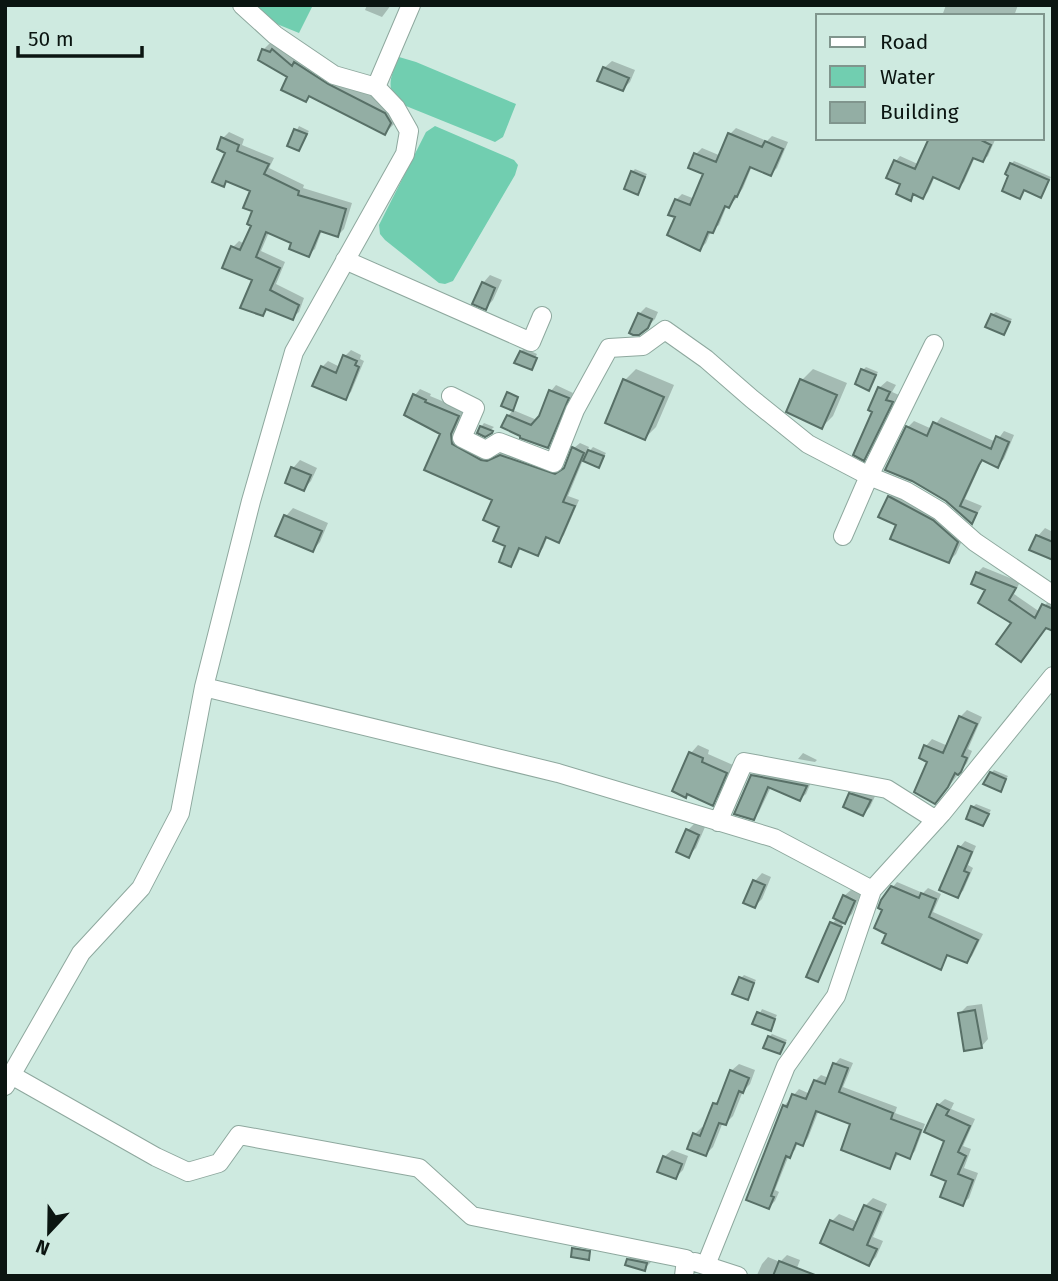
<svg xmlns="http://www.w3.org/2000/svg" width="1058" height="1281" viewBox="0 0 1058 1281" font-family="'Fira Sans',sans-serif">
<rect width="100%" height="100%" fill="#ceeae0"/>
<!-- water -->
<path fill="#71ceb0" d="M251 5H313L299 33 267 20Z
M399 57 416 62 516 104 503 137 495 142 406 106C383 92 390 78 399 57Z
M435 126 514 160 518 165 515 175 453 281 445 284 439 283 385 240 380 234 379 225 426 132Z"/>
<!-- shadow -->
<path fill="#0003" d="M367 5H391L382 17 365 10Z
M946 5H1018L1014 16H942Z
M273 40 394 104 400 113 394 124 385 133 310 95 306 100 289 76 263 50Z
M612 61 635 70 630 82 623 89 604 68Z
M299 126 309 131 299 149 289 145Z
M736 128 767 141 772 136 788 142 777 168 771 174 752 166 743 188 735 200 727 205 719 225 711 231 706 243 700 249 677 217 676 200 682 194 695 199 705 173 696 154 702 148 721 156 730 134Z
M229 132 244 139 242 145 274 158 269 168 304 185 303 188 352 203 344 229 338 235 322 230 315 249 308 255 294 243 269 232 261 251 285 262 276 284 304 298 299 312 292 318 268 308 262 314 254 279 233 247 239 241 245 244 253 225 255 211 252 190 228 180 223 185 227 152 223 138Z
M922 138H992L995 140 988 156 983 160 975 157 964 182 959 187 935 176 928 192 923 197 915 193 910 199 896 161 900 156 920 165 930 141Z
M1014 161 1051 177 1041 196 1025 189 1020 197 1011 175V164Z
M635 169 647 174 637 193 632 172Z
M490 275 502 280 493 300 486 308 483 283Z
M646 307 658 312 655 319 647 327 639 314Z
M996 312 1012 319 1004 333 992 315Z
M524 348 537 354 531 367 521 352Z
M351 350 361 355 360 359 364 361 351 392 345 398 322 367 328 361 340 367 345 356Z
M866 367 878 372 869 389 863 370Z
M636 369 674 385 656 427 645 438 625 380Z
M813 369 847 383 833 416 822 427 802 380Z
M887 381 896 385 892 392 899 395 871 451 864 458 879 388Z
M556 385 573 393 552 441 547 446 508 416 513 410 537 420 551 391Z
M420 389 431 394 430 396 464 410 456 427 457 438 487 455 494 456 507 450 562 469 567 466 574 448 580 443 589 447 586 455 593 447 606 453 598 466 583 460 568 496 579 500 564 535 559 541 548 536 543 548 538 554 521 547 516 559 510 565 507 545 494 499 415 395Z
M941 417 996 442 1004 431 1014 435 1004 459 998 466 983 459 965 499 982 506 972 522 947 500 907 428 914 421 932 429Z
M484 423 494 427 485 435 481 427Z
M300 460 317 468 311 481 304 489 287 482 293 468Z
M896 490 965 534 956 554 949 561 898 524 889 497Z
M293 508 328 523 320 542 313 550 278 535 286 516Z
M1045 528 1053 532V556L1038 536Z
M983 567 1020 582 1014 594 1040 612 1050 599 1053 601V629L1047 626 1013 623 977 573Z
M967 710 982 717 968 749 972 751 967 763 942 795 926 746 932 739 948 746 960 717Z
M698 745 709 750 708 754 733 765 720 796 712 803 688 793 685 796 674 790 691 753Z
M803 753 817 760 815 762 798 759Z
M758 770 812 780 806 794 800 799 771 787 759 812 753 818 752 776Z
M994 770 1008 776 1000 790 991 773Z
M858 787 877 792 870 807 863 814 850 794Z
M976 804 991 810 983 824 973 807Z
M695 823 705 827 696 848 688 856V830Z
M965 841 976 846 968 865 973 868 963 891 957 896 941 889 960 847Z
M762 873 771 877 762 899 755 906V881Z
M897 882 923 893 928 888 941 894 933 912 983 934 972 956 967 961 949 954 940 968 889 933 892 888Z
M852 889 861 893 852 914 843 923 818 980 808 976 833 923 837 918 844 896Z
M744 975 756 980 747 998 741 978Z
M982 1004 988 1039 981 1047 960 1013 967 1006Z
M762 1009 777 1015 770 1029 755 1023Z
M772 1034 787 1040 780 1052 769 1037Z
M840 1058 853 1063 843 1087 897 1107 895 1113 925 1124 915 1151 910 1157 899 1153 890 1167 853 1123 819 1110 808 1138 803 1144 798 1142 795 1150 789 1155 775 1190 779 1192 775 1201 769 1207 784 1106 799 1089 810 1094 815 1081 821 1075 829 1078 835 1064Z
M739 1064 755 1070 750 1084 743 1091 733 1116 726 1123 723 1122 713 1147 706 1154 695 1134 702 1127 705 1128 715 1104 722 1096 731 1071Z
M945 1099 954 1103 951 1109 975 1119 963 1146 971 1149 964 1168 978 1173 969 1198 962 1204 949 1180 947 1140 938 1105Z
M672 1150 688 1156 683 1170 676 1177 664 1157Z
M873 1198 887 1204 873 1237 883 1241 876 1257 869 1264 832 1221 839 1214 858 1222 865 1206Z
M636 1252 653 1256 651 1262 644 1269 628 1260Z
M787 1255 800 1260 794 1276 757 1275 762 1264 768 1257 780 1262Z"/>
<!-- building -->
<path fill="#93aea4" stroke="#587067" stroke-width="2" d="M262 49 270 52 272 49 292 66 294 62 328 84 385 113 391 123 385 135 309 96 306 102 281 90 287 77 258 60Z
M603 67 629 78 623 91 597 81Z
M294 129 307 134 299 151 287 146Z
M728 133 762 147 765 141 783 149 771 176 750 167 737 197 735 196 729 208 725 206 713 233 708 232 700 251 667 235 675 217 668 215 675 199 690 205 703 174 688 168 694 153 716 162Z
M221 137 239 145 237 151 269 164 264 174 299 191 298 195 346 209 338 237 320 231 309 257 289 249 291 243 266 232 256 257 280 268 270 290 299 305 293 320 266 309 263 316 240 308 252 280 222 268 231 246 240 250 251 226 247 224 252 211 243 208 250 191 226 181 224 187 212 182 225 153 217 149Z
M929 138H977L991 145 983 162 973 158 959 189 933 177 923 199 913 194 911 201 896 194 900 184 886 178 894 160 915 169Z
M1010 163 1049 180 1041 198 1024 190 1020 199 1002 191 1008 176 1005 174Z
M631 171 645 177 638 195 624 189Z
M482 282 495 288 486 310 472 304Z
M638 313 652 319 648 328 639 335H633L629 333Z
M991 314 1010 322 1004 335 985 327Z
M520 351 537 358 532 370 514 363Z
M343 355 357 361 355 365 359 367 346 400 312 386 321 366 336 373Z
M861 369 876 375 869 391 855 384Z
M623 379 664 397 645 440 605 423Z
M800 379 837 395 822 429 786 412Z
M878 387 890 392 886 400 893 402 864 461 853 455 872 412 868 410Z
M549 390 569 398 548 448 520 438V436L501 427 507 415 531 425 539 416Z
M507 392 518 397 513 411 501 406Z
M413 394 426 400 425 402 459 416 451 434 452 444 481 460 487 461 500 455 555 474 564 468 572 447 584 453 563 502 575 506 559 543 546 537 538 556 519 548 511 567 499 562 505 546 493 541 499 527 483 520 492 500 424 470 440 434 404 415Z
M933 422 991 449 996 436 1009 442 998 468 982 460 979 465 960 506 977 513 972 524 946 501 912 481 885 470 906 426 927 436Z
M480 426 493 431 492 433 485 437 477 433Z
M588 450 604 456 599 468 583 461Z
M291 467 311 475 304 491 285 483Z
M888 496 933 520 958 542 949 563 890 539 896 525 878 517Z
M284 515 322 531 313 552 275 536Z
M1036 535 1053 542V560L1029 550Z
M976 572 1016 588 1009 600 1035 618 1042 604 1053 609V631L1046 628 1021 662 996 644 1011 623 978 603 985 590 971 584Z
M959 716 977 724 962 756 967 758 961 772 958 775 955 773 948 787 935 804 914 792 927 762 919 758 924 745 943 753Z
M689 752 703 758 702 762 727 773 713 806 687 794 686 798 672 791Z
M990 772 1006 779 1001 792 983 784Z
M751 775 807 786 800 801 768 787 754 820 734 814Z
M849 793 871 800 863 816 843 807Z
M971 806 989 814 983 826 966 819Z
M686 829 699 835 689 858 676 852Z
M958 846 972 852 964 871 969 873 958 898 939 890Z
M753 880 765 885 755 908 743 903Z
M891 886 919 898 921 893 936 899 929 917 978 940 967 963 947 955 941 970 882 943 886 934 874 928 882 910 878 908 881 900Z
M843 895 855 901 845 924 833 918Z
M830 922 842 927 818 982 806 977Z
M739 977 754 983 748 1000 732 994Z
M975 1010 982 1048 964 1051 958 1013Z
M757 1012 775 1019 771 1031 752 1024Z
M768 1036 785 1043 780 1054 763 1048Z
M833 1063 848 1068 839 1092 893 1113 891 1119 921 1130 910 1159 896 1153 890 1169 841 1150 850 1124 816 1111 803 1146 796 1143 790 1158 786 1156 771 1196 774 1197 769 1209 746 1200 783 1105 787 1107 792 1094 806 1099 814 1080 825 1084Z
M730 1070 749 1078 743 1093 739 1091 726 1125 719 1123 706 1156 687 1149 693 1133 700 1136 713 1103 717 1104Z
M937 1104 949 1110 946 1115 970 1126 958 1152 966 1156 958 1174 973 1180 963 1206 940 1197 946 1181 931 1175 944 1141 924 1132Z
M663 1156 682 1164 676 1179 657 1172Z
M864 1205 881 1212 867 1245 877 1249 869 1266 820 1243 830 1220 853 1230Z
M572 1248 590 1251 589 1260 571 1257Z
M627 1259 647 1263 645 1271 625 1265Z
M779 1261 815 1275V1276H773Z"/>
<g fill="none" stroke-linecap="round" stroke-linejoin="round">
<!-- minor casing -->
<g stroke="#8ea89e" stroke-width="20">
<path id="minor" d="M242 5 275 35 334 75 376 87
M345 260 531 342 542 316
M934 344 869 476 906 491 940 511 975 542 1053 595
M451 396 475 408 462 438 486 450 499 442 554 463 575 410 609 348 643 346 665 330 706 359 752 399 808 444 869 476 843 536
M204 687 558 773 774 838 872 890 836 996 786 1066 706 1265
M718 822 744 762 887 789 936 820
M872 890 942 813 1053 676
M13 1076 156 1157 188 1172 219 1163 239 1135 419 1168 472 1216 686 1259 684 1276
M5 1086 81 953 141 888 180 813 204 687 251 501 294 352 405 154 409 131 396 108 376 87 411 5
M695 1262 738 1276"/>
</g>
<!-- minor -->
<use href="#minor" stroke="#fff" stroke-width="18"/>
</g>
<!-- border -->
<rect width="1058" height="1281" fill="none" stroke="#0b1511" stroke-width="14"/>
<!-- legend -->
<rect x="816" y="14" width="228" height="126" fill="#ceeae0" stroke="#80958d" stroke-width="2"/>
<rect x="830" y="37" width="35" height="10" fill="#ffffff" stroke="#80958d" stroke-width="2"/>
<text x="880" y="49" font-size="21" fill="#0b1511">Road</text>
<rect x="830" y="66" width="35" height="21" fill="#71ceb0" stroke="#80958d" stroke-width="2"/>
<text x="880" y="84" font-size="21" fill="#0b1511">Water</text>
<rect x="830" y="102" width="35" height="21" fill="#93aea4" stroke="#80958d" stroke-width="2"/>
<text x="880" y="119" font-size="21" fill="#0b1511">Building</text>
<!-- north arrow -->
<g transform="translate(49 1232) rotate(202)" stroke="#ceeae0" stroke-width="5" paint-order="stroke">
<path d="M0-5L12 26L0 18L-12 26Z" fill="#0b1511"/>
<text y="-10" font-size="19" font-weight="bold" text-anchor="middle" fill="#0b1511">N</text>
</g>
<!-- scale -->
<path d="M18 46v10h124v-10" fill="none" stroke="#0b1511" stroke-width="3.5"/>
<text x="28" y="46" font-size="21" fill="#0b1511" stroke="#ceeae0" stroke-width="5" paint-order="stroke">50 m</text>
</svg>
